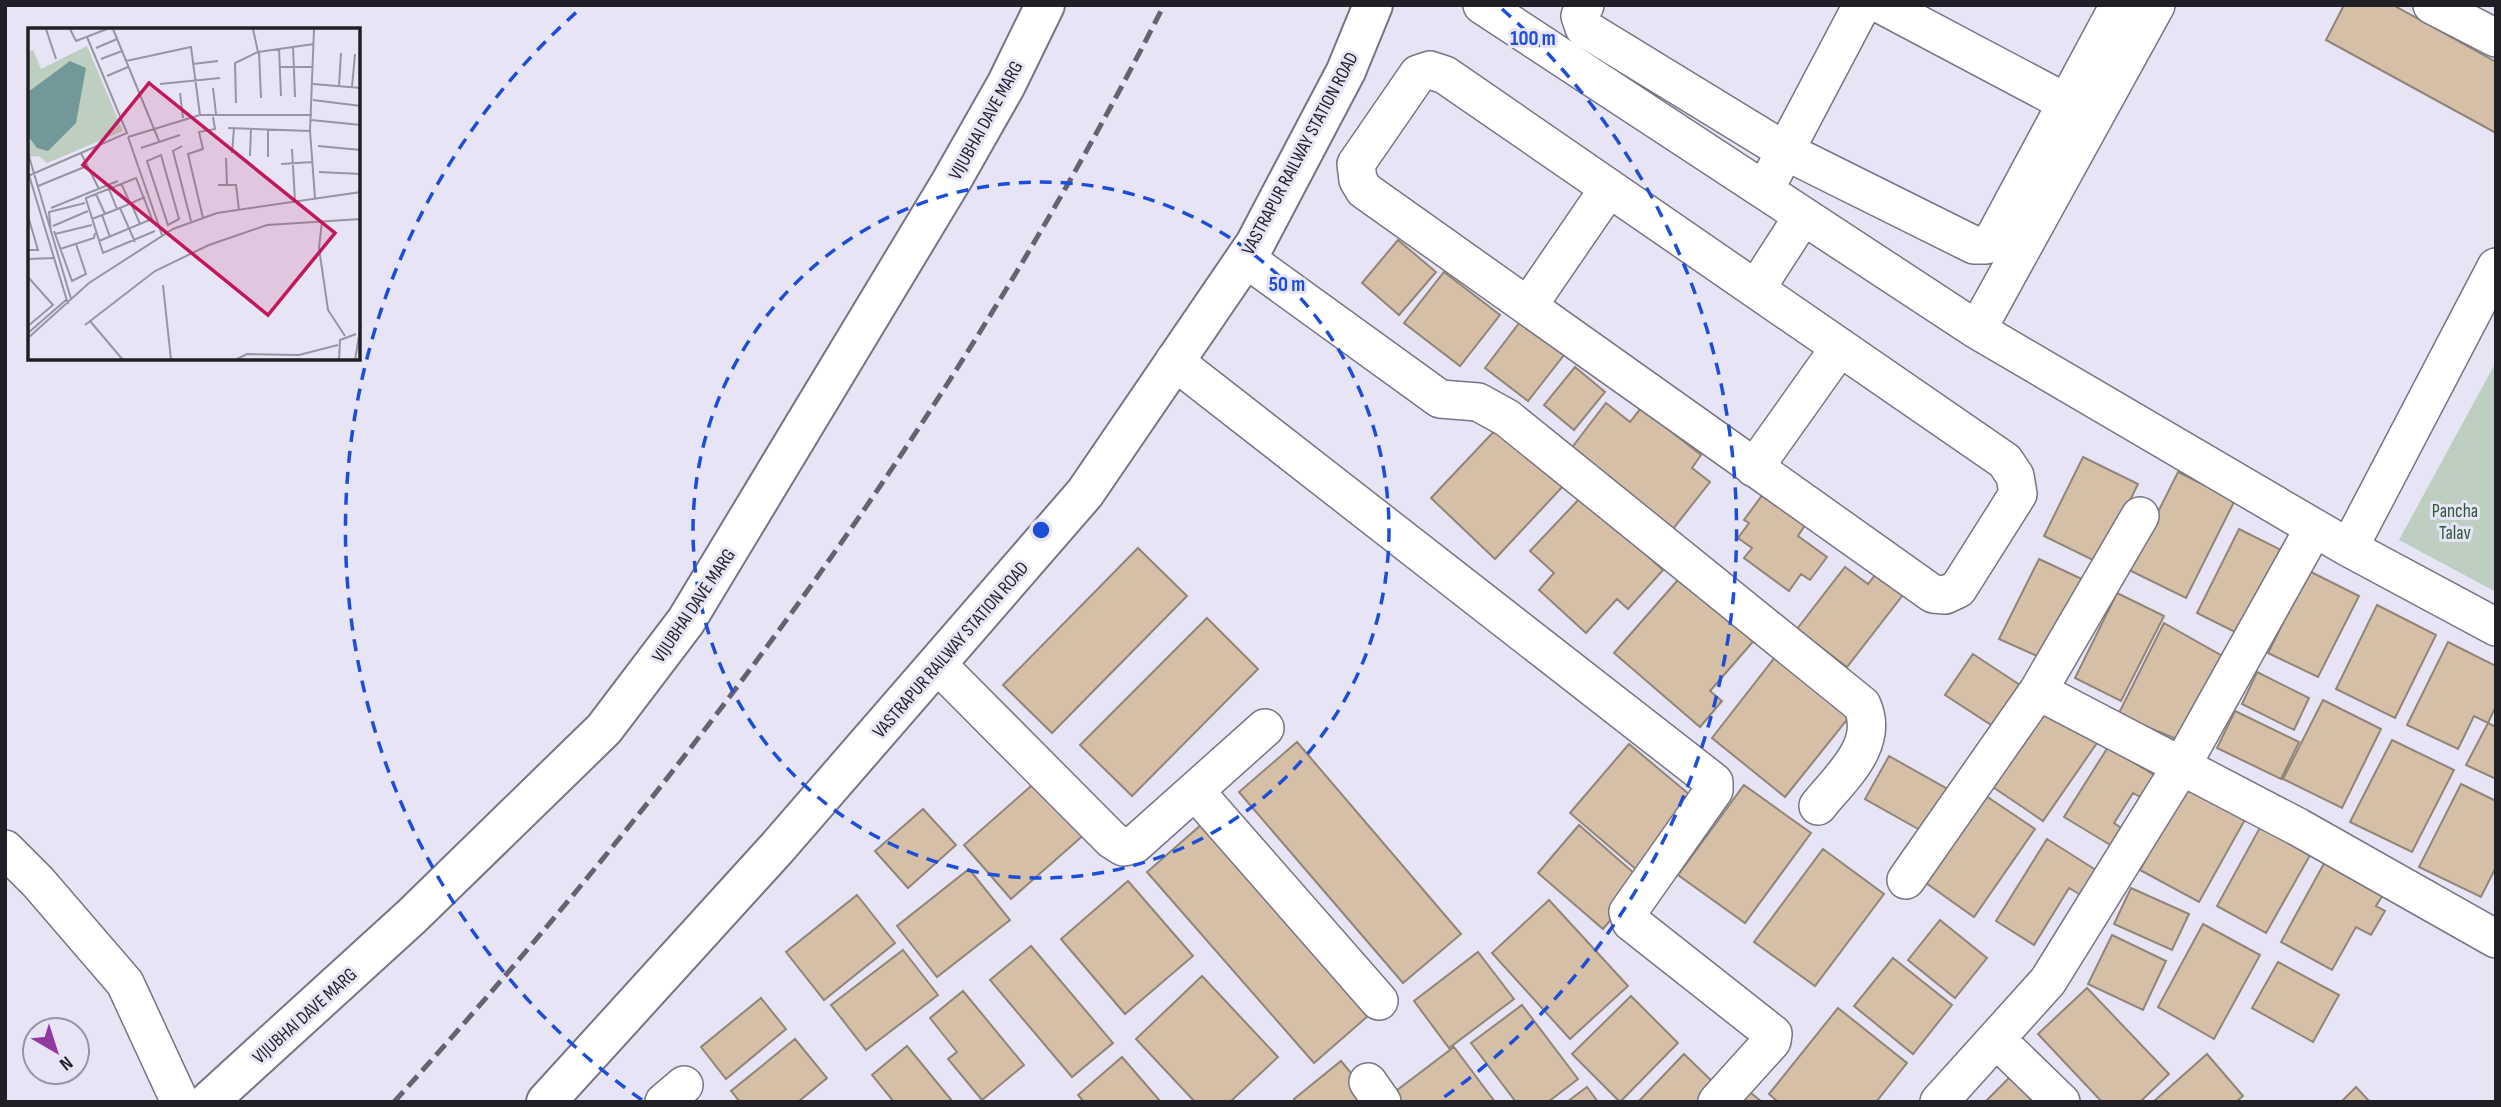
<svg xmlns="http://www.w3.org/2000/svg" width="2501" height="1107" viewBox="0 0 2501 1107" font-family="'Sofia Sans Condensed',sans-serif">
<rect width="100%" height="100%" fill="#e7e4f6"/>
<!-- green -->
<path fill="#becfc1" d="M2496 362V592L2399 540Z"/>
<!-- building -->
<path fill="#d5bfa7" stroke="#918578" stroke-width="2" d="M2344 5H2393L2496 62V133L2326 40Z
M1398 240 1436 272 1399 315 1362 283Z
M1444 272 1500 315 1460 366 1404 323Z
M1520 322 1564 355 1528 401 1485 368Z
M1575 367 1605 392 1574 430 1544 405Z
M1606 403 1630 422 1641 408 1701 455 1692 468 1710 482 1669 534 1567 454Z
M1501 424 1565 484 1495 559 1431 498Z
M2083 457 2138 484 2099 563 2044 536Z
M2178 472 2235 500 2186 598 2129 570Z
M1763 494 1805 525 1798 536 1827 557 1810 580 1801 574 1789 591 1744 558 1752 548 1738 538 1749 523 1744 520Z
M1582 496 1663 570 1628 609 1617 599 1586 633 1539 590 1554 573 1530 551Z
M2239 529 2291 555 2249 639 2197 613Z
M1138 548 1187 596 1052 733 1003 685Z
M2039 559 2084 580 2046 660 1999 639Z
M1845 567 1868 584 1879 570 1906 591 1847 667 1797 629Z
M2309 571 2359 596 2318 677 2268 653Z
M1684 573 1757 637 1710 691 1722 701 1700 727 1614 653Z
M2117 593 2164 616 2121 701 2075 678Z
M2377 605 2436 635 2395 718 2336 689Z
M1207 618 1258 669 1132 796 1080 745Z
M2164 623 2224 657 2179 740 2118 715Z
M2448 642 2496 666V706L2488 723 2474 716 2458 749 2407 725Z
M1973 654 2026 689 1999 730 1945 695Z
M1776 656 1850 716 1785 797 1712 738Z
M2257 672 2309 698 2294 730 2242 704Z
M2323 700 2381 729 2342 808 2283 779Z
M2043 702 2099 740 2043 821 1987 783Z
M2235 711 2299 742 2281 779 2217 748Z
M2488 723 2496 727V779L2466 765Z
M2392 740 2454 770 2412 852 2350 822Z
M1297 742 1461 934 1403 983 1239 792Z
M1629 744 1696 800 1637 870 1570 813Z
M2108 747 2156 776 2142 798 2133 793 2114 823 2123 829 2112 846 2064 817Z
M1889 756 1951 791 1927 834 1865 799Z
M1039 779 1086 833 1011 899 964 845Z
M2188 783 2247 816 2199 902 2140 870Z
M2461 784 2496 801V867L2481 897 2419 867Z
M1744 785 1811 833 1745 923 1678 875Z
M1986 796 2035 829 1974 917 1926 883Z
M923 809 956 845 908 888 875 851Z
M2263 822 2313 850 2266 933 2217 906Z
M1201 825 1368 1016 1314 1063 1147 872Z
M1579 825 1643 881 1603 929 1538 873Z
M2047 839 2099 872 2084 897 2069 888 2034 945 1996 921Z
M1823 849 1884 894 1815 986 1754 942Z
M2327 858 2386 890 2376 906 2385 911 2371 935 2356 927 2332 970 2281 942Z
M969 869 1010 920 937 977 897 926Z
M1128 881 1193 956 1125 1014 1061 939Z
M2131 888 2189 914 2172 950 2114 924Z
M857 895 895 943 824 1000 786 952Z
M1549 900 1628 986 1570 1039 1492 953Z
M1940 920 1987 958 1955 998 1908 960Z
M2203 924 2260 955 2214 1039 2158 1007Z
M2112 935 2166 961 2143 1010 2088 984Z
M1031 946 1113 1043 1072 1077 990 980Z
M903 950 938 995 866 1050 831 1005Z
M1478 952 1514 999 1449 1048 1414 1001Z
M1893 958 1952 1005 1913 1054 1854 1006Z
M2278 962 2339 995 2313 1042 2252 1008Z
M1202 976 1278 1057 1230 1102H1195L1136 1039Z
M2087 988 2169 1074 2140 1102H2102L2038 1034Z
M963 991 1024 1065 982 1100 948 1059 957 1052 930 1018Z
M1631 996 1678 1043 1620 1102 1572 1054Z
M761 998 786 1029 726 1079 701 1047Z
M1522 1005 1578 1079 1548 1102H1516L1471 1043Z
M1838 1008 1907 1063 1876 1102H1778L1769 1094Z
M795 1039 827 1078 798 1102H740L731 1091Z
M907 1046 953 1102H894L872 1075Z
M1454 1047 1495 1102H1398L1392 1094Z
M1684 1054 1716 1085 1700 1102H1638Z
M2207 1054 2243 1096 2236 1102H2153Z
M1122 1057 1161 1102H1084L1078 1095Z
M1341 1061 1375 1102H1296L1294 1099Z
M2019 1068 2053 1102H1985Z
M1587 1087 1598 1102H1567Z
M2356 1087 2370 1102H2341Z
M1746 1089 1762 1102H1736Z"/>
<g fill="none" stroke-linecap="round" stroke-linejoin="round">
<!-- street casing -->
<g stroke="#777484" stroke-width="40">
<path id="street" d="M1482 5 1977 330 2349 548
M1585 5 1580 16 1584 28 1785 151 1974 245H1986L1995 236 2119 5
M1882 5 2067 103
M2432 5 2496 38
M1430 70 1445 75 2005 461 2015 476 2018 494 1958 589 1945 595 1933 594 1364 190 1358 180 1356 164 1418 74Z
M1773 174 1862 5
M1245 258 1440 399 1478 402 1507 418 1862 705C1880 745 1841 777 1818 806
M2496 267 2349 548 2496 627
M1756 289 1803 216
M1528 306 1609 188
M1977 330 2156 5
M1174 361 1714 782V790L1628 912 1631 922 1773 1034 1772 1041 1717 1102
M1754 468 1840 347
M937 664 1112 840 1123 847 1134 845 1265 728
M2038 691 2298 827 2496 939
M1195 791 1379 1001
M5 849 38 882 125 983 180 1102
M1906 880 2038 691 2140 516
M1996 1039 2061 1102
M1368 1082 1382 1102
M664 1102 684 1085
M1939 1102 2048 981 2182 765 2314 528"/>
</g>
<!-- secondary casing -->
<g stroke="#777484" stroke-width="42">
<path id="secondary" d="M208 1102 411 917 604 729 686 621 952 180 1006 85 1045 5
M546 1102 777 848 1085 493 1255 244 1346 71 1373 5"/>
</g>
<!-- street -->
<use href="#street" stroke="#fff" stroke-width="37"/>
<!-- secondary -->
<use href="#secondary" stroke="#fff" stroke-width="38"/>
<!-- rail -->
<path stroke="#65636e" stroke-width="5" stroke-dasharray="14 7" stroke-linecap="butt" d="M394 1102C695 769 961 406 1164 5"/>
</g>
<!-- distance rings -->
<g fill="none" stroke="#1d4ed8" stroke-width="3.5" stroke-dasharray="12 9">
<circle cx="1041" cy="530" r="348"/>
<path d="M642 1100A696 696 0 0 1 580 9M1502 9A696 696 0 0 1 1440 1100"/>
</g>
<g text-anchor="middle" stroke-width="6" stroke-linejoin="round" paint-order="stroke">
<!-- street labels -->
<g font-size="19" fill="#201f26" stroke="#e7e4f6">
<text transform="translate(985 120) rotate(-61)" y="7">VIJUBHAI DAVE MARG</text>
<text transform="translate(1299 153) rotate(-62)" y="7">VASTRAPUR RAILWAY STATION ROAD</text>
<text transform="translate(693 605) rotate(-56)" y="7">VIJUBHAI DAVE MARG</text>
<text transform="translate(950 649) rotate(-49)" y="7">VASTRAPUR RAILWAY STATION ROAD</text>
<text transform="translate(304 1015) rotate(-42)" y="7">VIJUBHAI DAVE MARG</text>
</g>
<!-- park labels -->
<g font-size="19" fill="#2c5838" stroke="#e7e4f6">
<text x="2455" y="517">Pancha<tspan x="2455" dy="22">Talav</tspan></text>
</g>
</g>
<!-- overview -->
<g transform="translate(28 28)">
<rect width="332" height="332" fill="#e7e4f6"/>
<path d="M59 18 95 103 19 135 11 128 0 129V23L5 22 13 41Z" fill="#becfc1"/>
<path d="M42 33 58 40 48 95 20 123 9 120 0 108V64Z" fill="#72989a"/>
<path fill="none" stroke="#9795a3" stroke-width="2" d="M18 1 28 31M42 1 48 13 79 1M85 1 131 113M225 1 230 24M286 1 282 103 287 170M265 18 267 69M68 20 89 11M251 20 253 68M231 24 233 70M73 31 94 23M98 33 163 19 172 87 100 109M165 36 190 33M252 39H285M79 48 100 39M132 56 192 50M285 56 333 60M311 58 313 25M324 59 327 26M185 60 188 86M152 65 155 90M285 72 333 78M208 75 207 35 230 24 286 16M172 87H284M283 92 333 97M200 100 282 103M100 109 134 207M154 118 145 123 163 193M290 118 333 122M113 120 152 107M264 121 267 173M0 125 43 271M53 125 71 161M204 125 206 100M133 127 151 191 140 197 119 133ZM222 128 223 101M240 129V102M198 130 199 157M253 136 285 134M0 144 40 276M291 144 333 146M0 148 99 105 59 9M93 155 102 175M190 157H208L211 182M10 158 59 138M81 161 89 181M68 166 77 186M103 175 112 196M23 180 90 153M74 187 82 209M0 188 10 222H0M175 190 160 126 175 121 171 104 187 101 185 89M64 191 92 180M294 193 291 220 300 282 317 308M25 198 60 183M26 203 44 253 58 246 48 216M23 204 21 184 57 175M27 206 64 197M71 213 124 191 108 150 58 170V171L75 225 127 203M107 214 92 180 117 169M32 221 66 210 67 205M0 231 27 230M0 249 25 277 0 298M135 257 143 332M62 293 95 332M57 297 127 243 181 217 239 197 333 191M0 305 39 271M0 310 61 255 145 201 189 185 333 164M207 332 219 326 271 327 310 317M311 332 312 312 328 306M327 332 333 296"/>
<path fill="#c2185b" fill-opacity="0.15" stroke="#c2185b" stroke-width="3.5" d="M121 55 307 205 240 287 55 137Z"/>
<rect width="332" height="332" fill="none" stroke="#201f26" stroke-width="3.5"/>
</g>
<circle cx="1041" cy="530" r="10" fill="#1d4ed8" stroke="#e7e4f6" stroke-width="3.5"/>
<g font-size="21" text-anchor="middle" font-weight="bold" fill="#1d4ed8" stroke="#e7e4f6" stroke-width="6" stroke-linejoin="round" paint-order="stroke">
<text x="1533" y="45">100 m</text>
<text x="1287" y="291">50 m</text>
</g>
<!-- border -->
<rect width="2501" height="1107" fill="none" stroke="#201f26" stroke-width="14"/>
<!-- north arrow -->
<g transform="translate(56 1051) rotate(141)"><circle r="33" fill="#e7e4f6" stroke="#9795a3" stroke-width="2"/>
<path d="M0-5L12 26L0 18L-12 26Z" fill="#9238a3"/>
<text y="-10" font-size="19" font-weight="bold" text-anchor="middle" fill="#201f26">N</text>
</g>
</svg>
